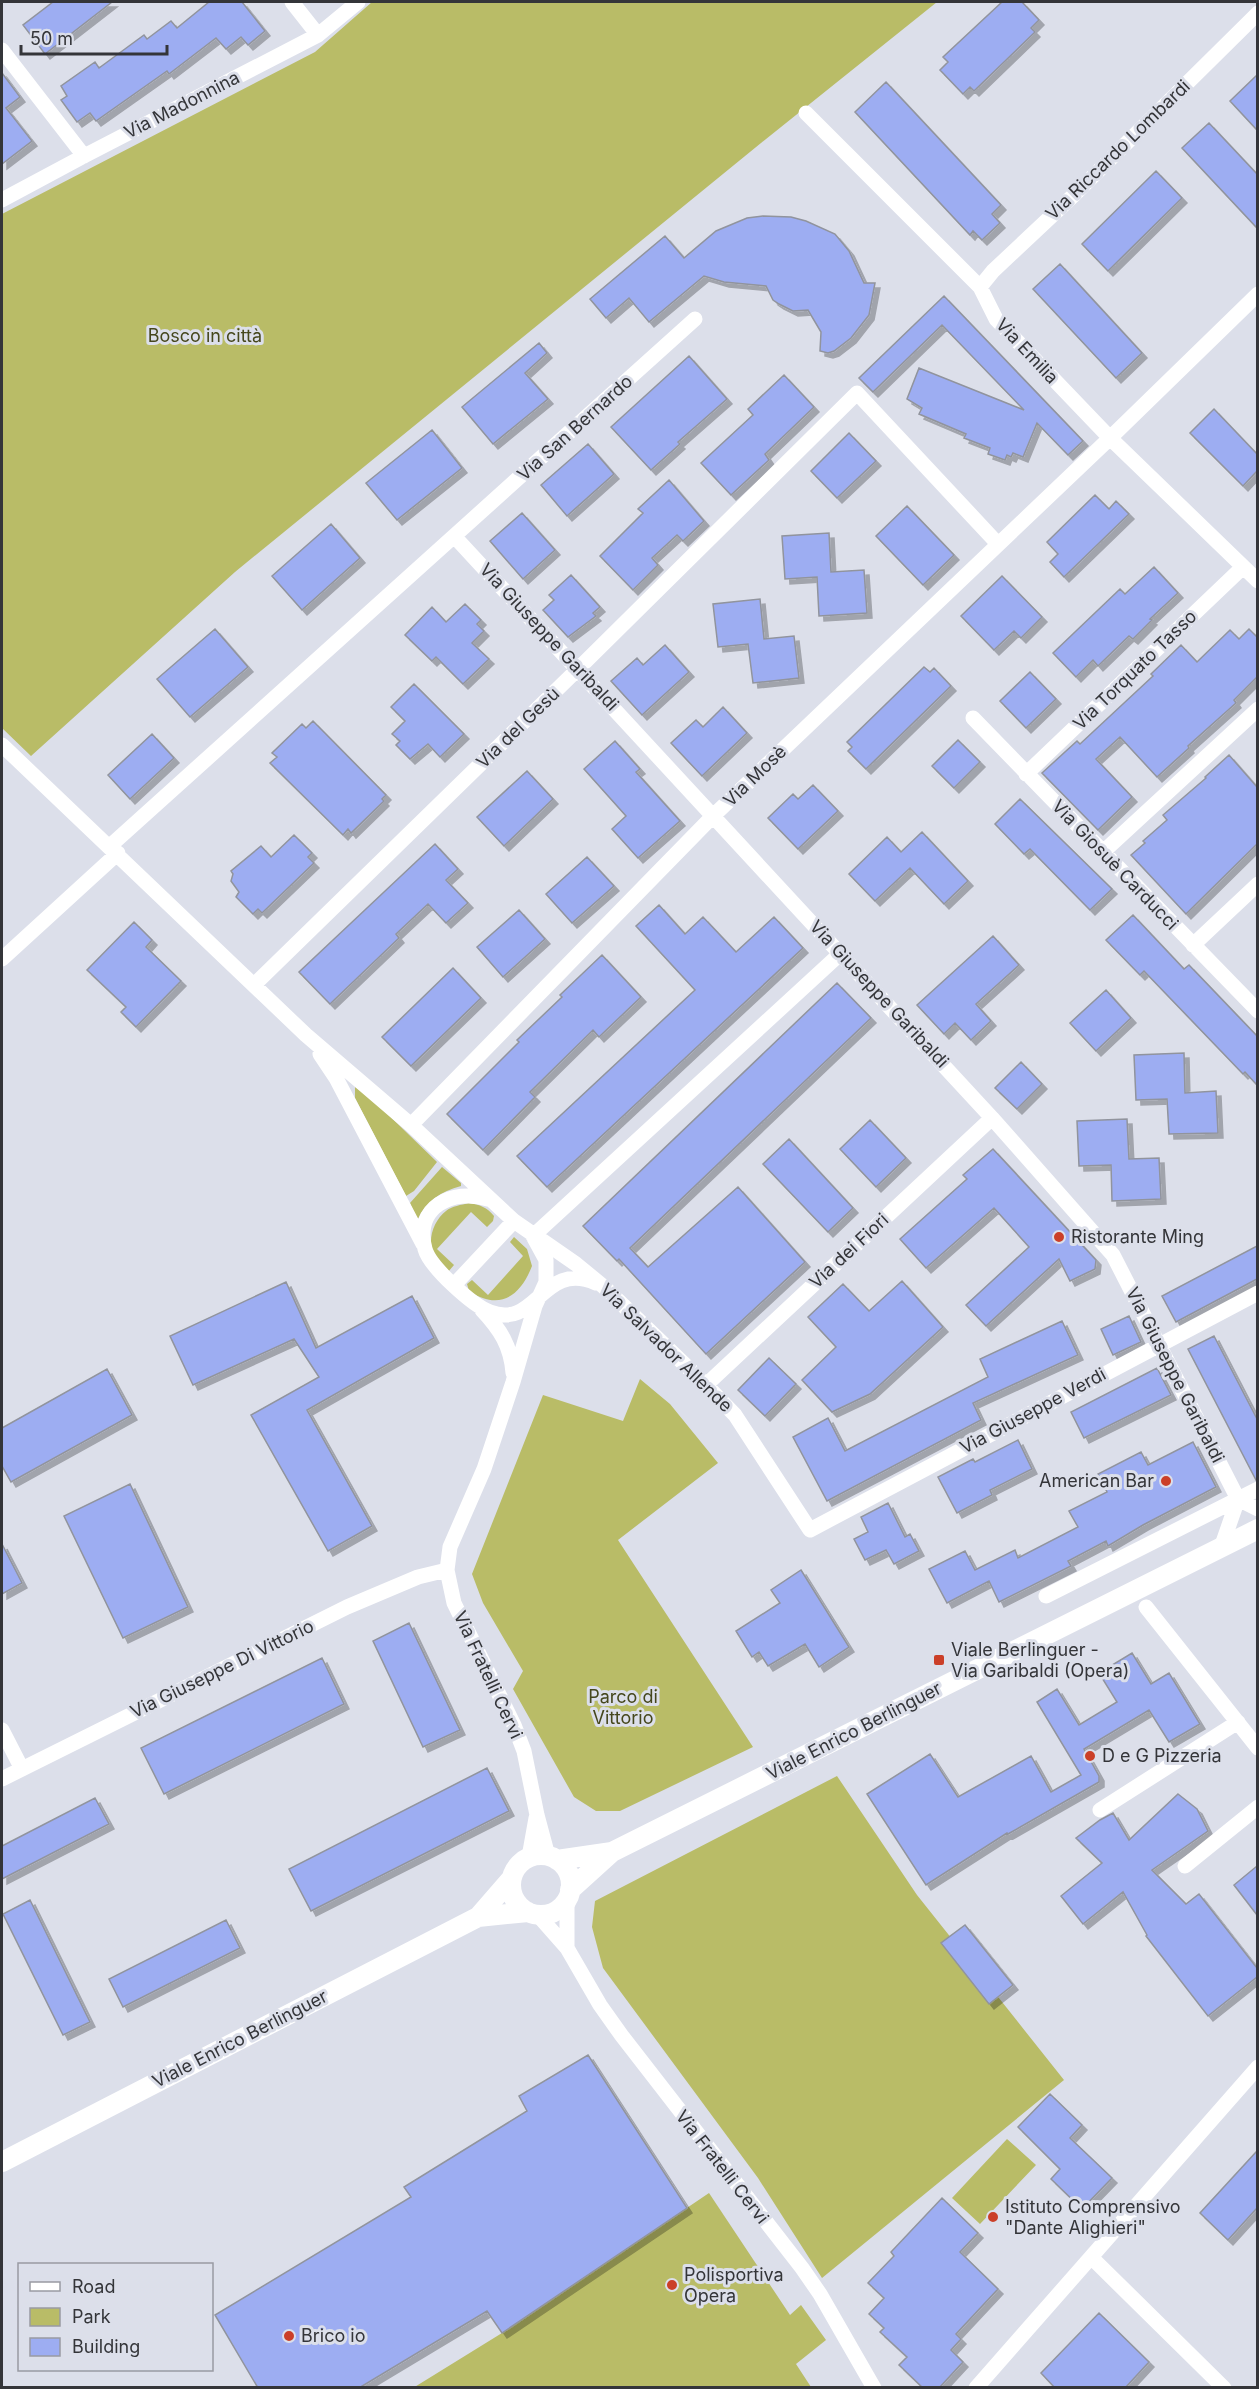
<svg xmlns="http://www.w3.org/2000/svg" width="1259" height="2389" viewBox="0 0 1259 2389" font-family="Inter,sans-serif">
<defs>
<filter id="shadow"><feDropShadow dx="5" dy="5" stdDeviation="0" flood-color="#0004"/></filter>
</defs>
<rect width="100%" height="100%" fill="#dcdfea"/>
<!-- green -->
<path fill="#b9bc67" d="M372 2H937L761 143 235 572 31 756 2 728V214L315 52Z
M355 1087 369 1096 437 1162 414 1191 406 1196 355 1098Z
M442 1167 461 1183V1186C441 1191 425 1202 417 1221L410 1203Z
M469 1203C480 1205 487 1207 494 1216L493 1221 487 1227 471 1212 437 1249 454 1265 448 1272C444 1268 438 1263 435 1258 426 1242 433 1221 446 1211 452 1206 461 1205 469 1203Z
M514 1237 527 1249 532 1266C520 1297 499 1311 469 1291L467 1284 472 1280 488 1295 523 1256 510 1242Z
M640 1379 670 1404 718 1463 618 1540 753 1747 620 1811H596L574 1797 513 1689 523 1671 483 1603 472 1574 543 1395 623 1421Z
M837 1776 917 1895 1064 2080 822 2278 758 2178 603 1968 592 1927 595 1901Z
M1007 2139 1036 2165 980 2224 952 2198Z
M709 2193 790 2315 801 2305 826 2340 796 2364 811 2387 413 2388 502 2333Z"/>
<!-- building -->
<path fill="#9dadf2" stroke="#91949d" stroke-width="1.5" filter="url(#shadow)" d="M53 2H112L45 54 23 25Z
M209 2H242L265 31 248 45 241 37 226 49 216 38 169 74 167 71 96 121 90 113 77 122 61 100 67 96 61 86 95 62 99 68 144 35 147 39 171 21 177 28Z
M1002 2H1022L1039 20 1031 28 1035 32 974 91 970 87 963 94 940 70 948 62 943 57Z
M2 73 20 97 6 108 32 141 2 164Z
M1257 75V130L1230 101Z
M886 82 1001 205 992 214 1000 223 982 240 973 231 970 235 855 112Z
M1209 123 1257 174V228L1182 148Z
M1156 171 1182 198 1108 271 1082 244Z
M763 216 791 217 806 221 835 234 849 251 864 283H875L869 315 851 338 834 351 828 353 820 351 821 332 808 310 793 311 779 304 773 300 766 286 724 282 704 276 649 322 629 298 606 318 590 299 665 236 684 258 716 231 747 218Z
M1060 264 1142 353 1116 378 1033 289Z
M944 296 1083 441 1068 455 1037 423 1023 457 1013 453 1011 457 1007 455 1005 460 988 454 990 448 964 438 966 434 919 414 922 408 907 399 919 368 1024 410 942 325 873 392 859 378Z
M539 343 547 353 525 373 548 399 493 444 462 407Z
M689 356 727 399 678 442 680 444 651 470 611 427Z
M784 375 814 407 765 454 769 460 731 495 701 463 753 415 748 409Z
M1214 409 1257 454V471L1243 486 1190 433Z
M432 430 462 468 397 520 366 483Z
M849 433 876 461 837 498 811 471Z
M588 444 614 474 567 516 541 485Z
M669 480 704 521 683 541 677 535 652 558 658 565 633 590 600 556 643 513 638 509Z
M1095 495 1109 509 1116 501 1129 514 1064 577 1050 562 1058 554 1047 542Z
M907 506 954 555 923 585 876 536Z
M522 513 555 550 523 579 490 541Z
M331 524 360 558 302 610 272 576Z
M829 533 831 572 864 570 867 613 819 616 817 577 785 579 782 536Z
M1154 567 1178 593 1150 619 1152 620 1133 639 1129 636 1098 666 1093 660 1076 677 1053 653 1120 589 1125 594Z
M571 575 600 607 593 613 596 616 568 637 543 610 554 600 549 595Z
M1002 576 1042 617 1021 638 1014 631 994 650 961 616Z
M760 599 764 639 794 636 799 678 753 683 748 644 718 647 713 604Z
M465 604 481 620 477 624 484 631 472 643 489 659 463 684 436 657 432 661 405 635 432 607 446 622Z
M215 629 248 667 190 717 157 679Z
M1249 629 1257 637V677L1234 700 1236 703 1188 746 1189 748 1157 777 1120 737 1096 759 1132 797 1098 830 1042 773 1077 741 1080 744 1153 676 1151 674 1181 645 1197 662 1230 630 1239 639Z
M665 645 689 672 642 715 611 681 637 658 643 665Z
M924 667 930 672 934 668 951 686 866 769 848 751 852 747 847 742Z
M1030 672 1056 699 1026 728 1000 701Z
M414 684 464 734 440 757 428 744 410 759 396 745 400 741 392 734 405 721 391 707Z
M723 707 747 733 702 776 671 743 696 720 703 727Z
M313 721 386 795 382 799 384 801 351 833 348 829 343 835 270 763 277 757 272 753 302 724 306 728Z
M152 734 174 758 130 799 108 775Z
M958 740 980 762 954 788 932 766Z
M615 741 640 769 636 772 680 821 638 858 612 829 626 816 584 769Z
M1229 755 1257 787V844L1186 914 1131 855 1145 843 1143 841 1167 820 1163 815 1206 778 1205 777Z
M527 771 553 799 504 846 477 817Z
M813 785 838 811 798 849 768 818 793 794 798 799Z
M1020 799 1112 889 1090 910 1030 849 1024 854 995 824Z
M922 832 968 881 944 904 910 868 875 901 849 874 887 837 901 852Z
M294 835 312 853 308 857 314 863 262 913 258 909 253 914 236 897 239 892 231 881 233 874 231 871 261 846 271 857Z
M435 844 458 869 446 880 468 903 446 923 428 904 396 934 399 938 330 1004 299 972Z
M587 857 614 886 572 923 546 894Z
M659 905 685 934 703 917 736 952 774 917 803 948 547 1187 517 1156 695 990 636 926Z
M519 910 545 939 503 977 477 947Z
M1133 915 1184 969 1189 965 1257 1036V1085L1245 1072 1243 1074 1144 971 1140 975 1106 940Z
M134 922 152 940 146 947 181 981 136 1027 121 1012 126 1007 87 970Z
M993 936 1019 965 976 1004 991 1021 971 1040 955 1023 944 1034 917 1005Z
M602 955 641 997 599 1037 593 1030 530 1092 535 1097 483 1150 447 1114 519 1042 517 1040 562 997 560 995Z
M453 968 481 998 411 1066 382 1037Z
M837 983 871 1018 630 1248 648 1267 738 1187 805 1262 706 1354 619 1259 617 1261 583 1226Z
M1106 990 1131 1018 1096 1051 1070 1023Z
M1184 1053 1185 1093 1216 1091 1218 1133 1169 1134 1167 1099 1136 1100 1134 1055Z
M1021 1062 1042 1084 1017 1109 995 1088Z
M1127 1119 1129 1159 1159 1158 1161 1199 1112 1201 1111 1165 1079 1166 1077 1121Z
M870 1120 906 1158 876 1187 840 1149Z
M789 1139 853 1208 828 1232 763 1164Z
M993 1149 1096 1260 1095 1269 1070 1281 1059 1259 986 1326 966 1305 1029 1247 994 1208 926 1268 900 1239 967 1179 963 1175Z
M1257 1246V1279L1176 1322 1162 1296Z
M902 1281 943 1327 870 1394 832 1412 802 1380 836 1347 808 1317 843 1284 869 1311Z
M286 1282 316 1348 412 1296 434 1338 307 1410 372 1526 328 1551 251 1415 319 1377 294 1339 193 1385 170 1336Z
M1129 1316 1141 1342 1113 1355 1101 1329Z
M1062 1321 1078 1355 973 1403 981 1420 827 1501 793 1437 828 1418 845 1451 988 1377 980 1359Z
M1214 1336 1257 1419V1479L1256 1480 1188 1349Z
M769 1358 796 1384 765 1416 738 1390Z
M1157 1368 1171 1395 1084 1438 1071 1412Z
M107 1369 132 1415 11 1482 2 1466V1428Z
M1018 1440 1032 1469 990 1490 992 1495 957 1513 938 1477 973 1459 975 1462Z
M1193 1442 1216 1487 1143 1525 1108 1546 1106 1541 1068 1561 1071 1566 999 1602 989 1581 947 1603 929 1569 965 1551 975 1570 1015 1550 1018 1558 1078 1527 1069 1511 1107 1492 1098 1474 1141 1452 1148 1465Z
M130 1484 188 1607 123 1638 64 1516Z
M888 1503 905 1537 910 1534 919 1551 894 1564 886 1550 865 1560 854 1539 868 1532 861 1517Z
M2 1544 22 1583 2 1594Z
M801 1570 849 1647 819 1667 805 1644 768 1666 759 1652 752 1657 736 1631 780 1603 771 1590Z
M409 1623 460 1730 423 1747 373 1641Z
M1132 1653 1151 1684 1169 1673 1200 1724 1169 1742 1149 1710 1084 1749 1099 1776V1782L1008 1834 1007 1833 926 1885 867 1794 930 1754 958 1797 1031 1756 1051 1792 1081 1775 1037 1702 1057 1689 1079 1725 1117 1702 1099 1673Z
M322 1658 344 1704 164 1794 141 1748Z
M487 1768 509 1811 311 1911 289 1869Z
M1178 1794 1197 1809 1208 1831 1152 1870 1186 1904 1199 1894 1257 1968V1977L1208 2016 1146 1936 1147 1935 1123 1892 1083 1924 1061 1896 1102 1863 1076 1838 1100 1820 1113 1813 1129 1840Z
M95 1798 109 1824 2 1879V1846Z
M1257 1866V1915L1234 1885Z
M30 1900 90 2022 63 2035 3 1914Z
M226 1920 240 1948 123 2007 109 1979Z
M965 1925 1013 1985 989 2004 941 1943Z
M588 2055 687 2208 502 2333 487 2311 359 2388H258L215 2315 411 2197 404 2187 527 2111 519 2096Z
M1050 2094 1082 2125 1070 2138 1112 2178 1082 2209 1051 2179 1060 2169 1018 2127Z
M1257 2151V2208L1228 2240 1200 2213Z
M942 2198 978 2233 960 2252 998 2289 956 2334 961 2339 951 2350 963 2362 939 2388H923L899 2365 907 2357 880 2332 884 2328 869 2314 884 2298 868 2283 894 2256 891 2252Z
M1099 2313 1149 2362 1125 2388H1055L1041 2373Z"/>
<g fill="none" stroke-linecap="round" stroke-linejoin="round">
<!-- minor -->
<path stroke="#fff" stroke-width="15" d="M292 2 318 35
M2 50 84 156
M806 113 980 287 996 319 1110 438 1258 581
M2 200 84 156 318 35 358 2
M980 287 993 271 1075 194 1258 13
M454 536 992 1118 1113 1255 1238 1499 1258 1509
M973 718 1258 1011
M2 745 306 1035 411 1125 514 1221 576 1264 604 1287 706 1385 735 1415 810 1530 1258 1293
M1026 774 1243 567
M110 846 695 319
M1103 852 1258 709
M1193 945 1258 884
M2 959 118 853
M254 985 578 669 857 393 998 544
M320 1054 336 1078 423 1244
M411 1125 713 816 1110 438 1258 294
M488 1199C452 1188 414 1207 425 1249 430 1267 472 1305 490 1312 537 1330 542 1260 596 1283
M533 1236 841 953
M534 1238 546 1260V1282L535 1306 513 1382 484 1469 450 1547 447 1570 454 1603 514 1725 524 1751 537 1815 548 1856
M454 1285 514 1221
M482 1310C500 1329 511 1346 513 1373
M706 1385 992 1118
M1221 1548 1238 1499
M1046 1596 1258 1489
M1146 1607 1258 1748
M2 1730 22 1769
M2 1779 347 1607 418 1577 447 1570
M1100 1810 1238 1722
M529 1857 536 1818
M1185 1866 1258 1807
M567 1899V1948
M537 1914 567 1948 600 2005 622 2036 802 2268 820 2294 874 2388
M1091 2257 1224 2388
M976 2388 1258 2067"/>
<!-- tertiary -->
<path stroke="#fff" stroke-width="20" d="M511 1885a30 30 0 1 1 60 0a30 30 0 1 1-60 0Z
M557 1860 612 1852
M570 1890 612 1852 1258 1529
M478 1917 528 1912
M2 2162 478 1917 511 1879"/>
</g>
<!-- markers -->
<g fill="#cb3f28" stroke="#dcdfea" stroke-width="2">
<circle cx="1059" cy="1237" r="6"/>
<circle cx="1166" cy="1481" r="6"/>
<rect x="933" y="1654" width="12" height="12" rx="3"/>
<circle cx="1090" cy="1756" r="6"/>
<circle cx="993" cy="2217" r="6"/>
<circle cx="672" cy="2285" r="6"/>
<circle cx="289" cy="2336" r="6"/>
</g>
<g text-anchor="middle" stroke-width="6" stroke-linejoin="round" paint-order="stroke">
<!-- street labels -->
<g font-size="18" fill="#343539" stroke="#dcdfea">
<text transform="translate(182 105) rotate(-27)" y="6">Via Madonnina</text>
<text transform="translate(1118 150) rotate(-44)" y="6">Via Riccardo Lombardi</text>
<text transform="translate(1027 351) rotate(47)" y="6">Via Emilia</text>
<text transform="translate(575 428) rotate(-42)" y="6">Via San Bernardo</text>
<text transform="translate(549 637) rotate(47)" y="6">Via Giuseppe Garibaldi</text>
<text transform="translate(1135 670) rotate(-44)" y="6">Via Torquato Tasso</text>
<text transform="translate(518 728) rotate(-44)" y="6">Via del Gesù</text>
<text transform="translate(755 776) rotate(-44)" y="6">Via Mosè</text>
<text transform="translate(1115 865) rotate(46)" y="6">Via Giosuè Carducci</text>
<text transform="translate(879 994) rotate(47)" y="6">Via Giuseppe Garibaldi</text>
<text transform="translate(849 1251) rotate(-43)" y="6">Via dei Fiori</text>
<text transform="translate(666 1348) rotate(44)" y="6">Via Salvador Allende</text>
<text transform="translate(1175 1375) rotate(63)" y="6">Via Giuseppe Garibaldi</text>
<text transform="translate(1033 1411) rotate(-28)" y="6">Via Giuseppe Verdi</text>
<text transform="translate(222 1669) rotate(-26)" y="6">Via Giuseppe Di Vittorio</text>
<text transform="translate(488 1675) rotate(65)" y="6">Via Fratelli Cervi</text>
<text transform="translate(854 1731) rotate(-27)" y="6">Viale Enrico Berlinguer</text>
<text transform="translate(240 2039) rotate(-27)" y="6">Viale Enrico Berlinguer</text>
<text transform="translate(722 2167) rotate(52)" y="6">Via Fratelli Cervi</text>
</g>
<!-- park labels -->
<g font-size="18" fill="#45471c" stroke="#dcdfea">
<text x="205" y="342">Bosco in città</text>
<text x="623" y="1703">Parco di<tspan x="623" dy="21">Vittorio</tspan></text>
</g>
<!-- poi labels -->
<g font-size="18" fill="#343539" stroke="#dcdfea" text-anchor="start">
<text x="1071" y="1243">Ristorante Ming</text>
<text x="1154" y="1487" text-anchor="end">American Bar</text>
<text x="951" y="1656">Viale Berlinguer -<tspan x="951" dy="21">Via Garibaldi (Opera)</tspan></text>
<text x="1102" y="1762">D e G Pizzeria</text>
<text x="1005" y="2213">Istituto Comprensivo<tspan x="1005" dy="21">"Dante Alighieri"</tspan></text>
<text x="684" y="2281">Polisportiva<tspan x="684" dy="21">Opera</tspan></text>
<text x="301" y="2342">Brico io</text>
</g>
</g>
<!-- border -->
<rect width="1259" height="2389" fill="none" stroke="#343539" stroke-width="6"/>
<!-- legend -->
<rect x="18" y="2263" width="195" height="108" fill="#dcdfea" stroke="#999ba3" stroke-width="1.5"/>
<rect x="30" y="2282" width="30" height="9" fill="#ffffff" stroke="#999ba3" stroke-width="1.5"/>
<text x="72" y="2293" font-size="18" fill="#343539">Road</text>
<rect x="30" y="2308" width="30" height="18" fill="#b9bc67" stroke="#999ba3" stroke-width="1.5"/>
<text x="72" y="2323" font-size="18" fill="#343539">Park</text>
<rect x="30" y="2338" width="30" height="18" fill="#9dadf2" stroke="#999ba3" stroke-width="1.5"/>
<text x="72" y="2353" font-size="18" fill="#343539">Building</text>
<!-- scale -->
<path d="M21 45v9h146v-9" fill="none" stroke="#343539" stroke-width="3"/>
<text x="30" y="45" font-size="18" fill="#343539" stroke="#dcdfea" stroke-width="4.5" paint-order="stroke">50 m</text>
</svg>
